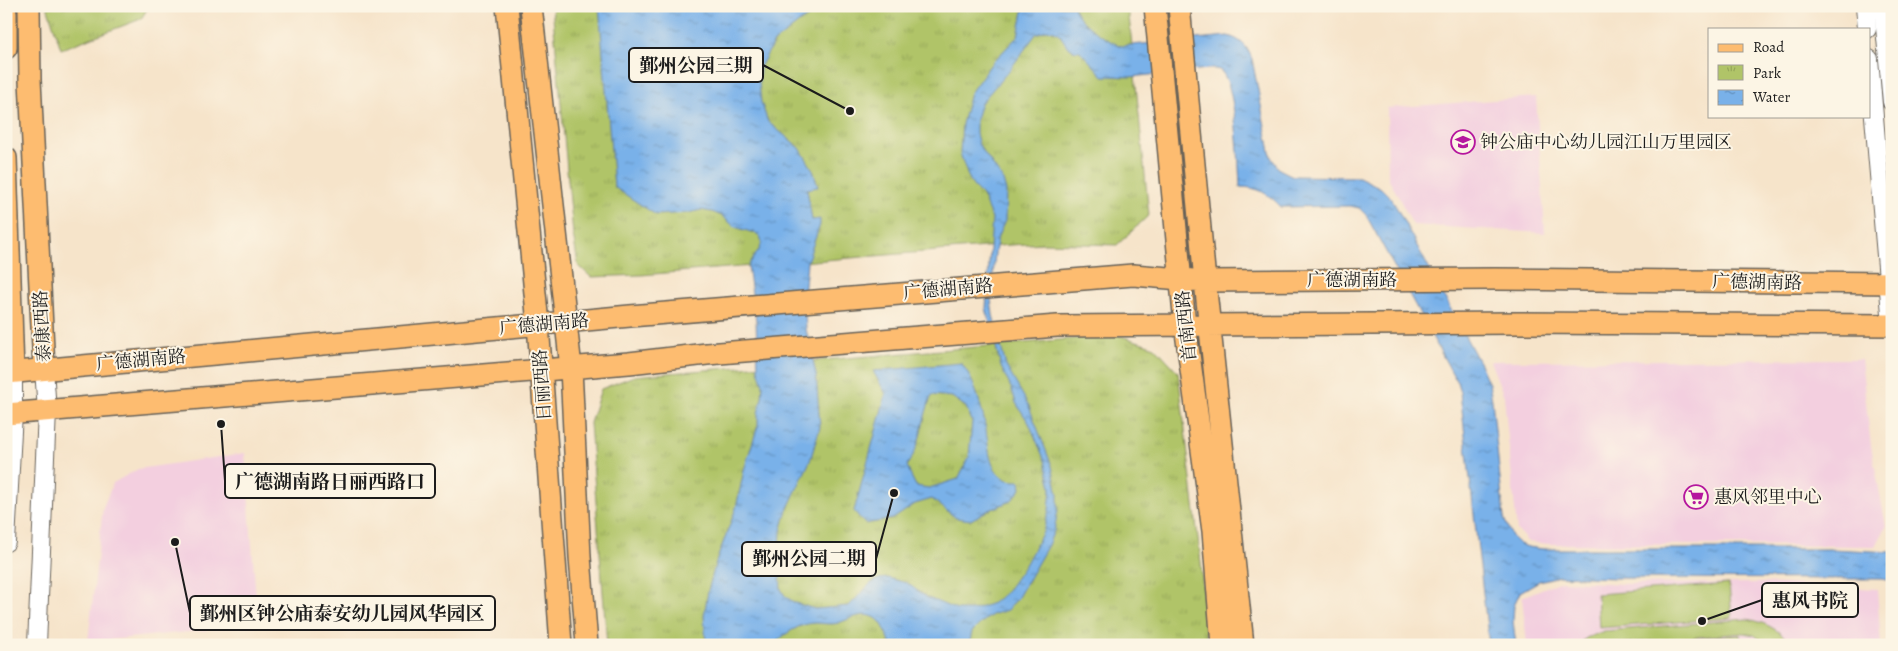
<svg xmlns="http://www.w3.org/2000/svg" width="1898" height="651" viewBox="0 0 1898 651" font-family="Alegreya,'Noto Serif SC',serif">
<defs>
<pattern id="park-tufts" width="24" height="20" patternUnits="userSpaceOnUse" patternTransform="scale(1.25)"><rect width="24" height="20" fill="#b0c468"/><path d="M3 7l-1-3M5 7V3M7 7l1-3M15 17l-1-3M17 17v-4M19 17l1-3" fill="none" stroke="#97a85a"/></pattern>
<pattern id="water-ripples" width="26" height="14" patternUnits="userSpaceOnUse" patternTransform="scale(1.25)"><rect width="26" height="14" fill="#79b1e9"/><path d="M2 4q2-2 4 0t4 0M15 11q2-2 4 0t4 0" fill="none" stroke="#628fbc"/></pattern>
</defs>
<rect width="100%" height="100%" fill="#fcf5e5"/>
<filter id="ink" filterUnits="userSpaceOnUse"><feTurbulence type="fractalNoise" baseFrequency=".02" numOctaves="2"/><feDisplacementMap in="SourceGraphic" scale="10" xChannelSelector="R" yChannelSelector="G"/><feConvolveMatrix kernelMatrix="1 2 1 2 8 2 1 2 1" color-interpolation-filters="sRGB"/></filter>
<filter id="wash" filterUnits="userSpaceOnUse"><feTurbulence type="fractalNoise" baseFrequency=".0096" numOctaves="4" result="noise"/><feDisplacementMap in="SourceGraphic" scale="20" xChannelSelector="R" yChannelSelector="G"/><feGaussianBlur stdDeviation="1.12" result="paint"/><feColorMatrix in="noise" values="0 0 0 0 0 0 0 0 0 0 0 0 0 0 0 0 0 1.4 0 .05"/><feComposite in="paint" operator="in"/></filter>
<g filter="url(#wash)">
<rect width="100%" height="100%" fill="#f6e4ca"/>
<!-- built -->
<path fill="#f3cfdf" d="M1536 97 1545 233 1413 225 1388 177 1387 108Z
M1861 359 1871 446 1886 527 1876 546 1550 544 1528 542 1517 530 1504 396 1490 361Z
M245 453 258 625 88 642 103 507 113 483 138 469Z
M1561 581 1623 584 1763 583 1877 589 1881 645H1527L1522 597Z"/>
<!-- green -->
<path fill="#b0c468" stroke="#667042" d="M1729 584 1732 618 1599 628 1597 594Z
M1747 619C1765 622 1780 630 1792 645H1768L1754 635 1743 633 1608 645H1579L1586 638 1604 631Z
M1740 635 1741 645H1631Z"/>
<!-- park -->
<path fill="url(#park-tufts)" stroke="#667042" d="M47 6H149L141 19 61 49Z
M552 6H1128L1149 215 1117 245 1044 243 1010 245 641 275 591 277 578 265 573 234Z
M1118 335 1155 347 1178 372 1201 563 1207 645H607L590 423 601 389 634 376Z"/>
<!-- water -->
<path fill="url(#water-ripples)" stroke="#4a6682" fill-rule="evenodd" d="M599 6H827L804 19 774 42 760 67 759 83 761 102 768 122 800 148 813 170 818 187 807 189 812 220 820 219V225L807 262 804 297 806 329 816 374 820 427 810 461 787 510 781 531 779 563 781 589 785 596 795 603 815 609 849 606 870 584 879 579 888 578 907 583 926 597 957 610H973L993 603 1006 592 1025 565 1043 532 1049 510 1051 488 1045 461 1029 423 1016 403 1012 390 1001 367 986 308 992 219 982 195 973 186 967 174 960 153 962 124 970 93 991 64 1018 36 1024 6H1074C1076 21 1107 41 1121 46L1228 36C1242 40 1247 46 1252 59L1271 157 1279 169 1293 176 1359 177 1381 188 1392 199 1480 364 1489 384 1492 400 1504 518C1514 544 1516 546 1543 549H1831L1892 552V583L1888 580 1881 579 1618 578 1559 576 1539 581 1520 592 1514 605 1513 621 1516 645H1489L1460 392 1457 382 1366 215 1359 208 1350 206 1281 207C1269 194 1258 187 1240 187 1239 165 1236 87 1222 72 1218 68 1213 69 1208 69L1130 77 1103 76 1080 51 1073 50 1067 46 1060 35 1055 31 1046 30 1036 34 1011 68 981 103 976 119V134L979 145 1003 180 1006 191 1005 221 998 236 995 253 991 299 993 315 1006 366 1028 404 1052 466 1058 494V510L1054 531 1048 545 1017 599 1007 610 992 615 981 623 972 632 969 645H891C887 636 884 623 876 618 862 611 851 619 838 623 831 625 822 623 815 623 801 623 783 634 774 645H706L704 616 708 591 716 562 736 508 744 470 758 425V413L762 398 763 385 758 369 756 321 748 266 760 248 762 242 760 236 757 234 735 227 722 216 712 212 701 210 688 213 656 215 614 187Z
M961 363C973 376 982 407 985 425 989 441 987 465 1001 476 1006 481 1013 481 1020 481L1021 489 1011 501 985 512 971 520 956 518 932 499 915 504 893 519 865 524 854 511 886 394 873 371ZM932 395 952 397 966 407 972 421 969 457 958 479 929 488 916 486 910 474 907 465C922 446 922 417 932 395Z"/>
</g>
<g filter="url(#ink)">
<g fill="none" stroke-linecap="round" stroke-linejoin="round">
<!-- minor casing -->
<g stroke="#686259" stroke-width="20">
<path id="minor" d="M1865 6 1867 29
M1883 6 1892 102
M1869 59 1892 325
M6 542 13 413V372
M37 645 47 411 44 369"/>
</g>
<!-- major casing -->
<g stroke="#686259" stroke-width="24">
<path id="major" d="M29 6 30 80 44 369
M507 6 538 324 561 645
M531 6 571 368 580 557 587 645
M1155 6 1185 325 1213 531 1222 645
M1179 6 1205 281 1243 645
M6 13V48
M6 158 13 372
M6 373 630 316 1133 275 1205 281 1495 279 1892 283
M6 414 629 363 707 354 1057 326 1517 323 1892 325"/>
</g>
<!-- minor -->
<use href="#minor" stroke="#fff" stroke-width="18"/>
<!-- major -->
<use href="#major" stroke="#fdbc70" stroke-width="21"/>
</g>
</g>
<!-- icons -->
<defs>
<g id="school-ring" transform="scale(1.25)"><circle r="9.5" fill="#fcf5e5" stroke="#b5179e" stroke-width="1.5"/><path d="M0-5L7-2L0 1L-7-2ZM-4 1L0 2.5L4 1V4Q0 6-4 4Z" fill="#b5179e"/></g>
<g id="supermarket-ring" transform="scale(1.25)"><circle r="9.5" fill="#fcf5e5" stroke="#b5179e" stroke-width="1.5"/><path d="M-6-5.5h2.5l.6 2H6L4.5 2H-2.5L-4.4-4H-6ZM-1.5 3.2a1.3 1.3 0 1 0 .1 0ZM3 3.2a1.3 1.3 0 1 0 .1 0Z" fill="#b5179e"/></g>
</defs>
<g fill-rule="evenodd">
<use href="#school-ring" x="1463" y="142"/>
<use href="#supermarket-ring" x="1696" y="497"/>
</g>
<g text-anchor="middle" stroke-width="4" stroke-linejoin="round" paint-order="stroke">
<!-- poi labels -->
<g font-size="18" fill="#1c1c1c" stroke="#fcf5e5" text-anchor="start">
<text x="1480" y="148">钟公庙中心幼儿园江山万里园区</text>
<text x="1714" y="503">惠风邻里中心</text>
</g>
<!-- street labels -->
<g font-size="18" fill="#1c1c1c" stroke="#fcf5e5">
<text x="1352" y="286">广德湖南路</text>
<text transform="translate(1757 282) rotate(1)" y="6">广德湖南路</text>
<text transform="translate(948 289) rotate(-5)" y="6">广德湖南路</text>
<text transform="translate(544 324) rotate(-5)" y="6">广德湖南路</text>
<text transform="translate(42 326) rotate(-93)" y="6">泰康西路</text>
<text transform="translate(1186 326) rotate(-96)" y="6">首南西路</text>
<text transform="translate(141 360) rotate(-5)" y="6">广德湖南路</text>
<text transform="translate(542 385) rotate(-94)" y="6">日丽西路</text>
</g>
</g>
<!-- callouts -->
<path fill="none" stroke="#1c1c1c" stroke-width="2" d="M850 111L763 65M221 424L225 481M894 493L876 559M1702 621L1762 600M175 542L190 613"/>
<g fill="#1c1c1c" stroke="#fcf5e5" stroke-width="2">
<circle cx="850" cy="111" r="5"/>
<circle cx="221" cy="424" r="5"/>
<circle cx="894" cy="493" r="5"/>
<circle cx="1702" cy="621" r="5"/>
<circle cx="175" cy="542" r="5"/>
</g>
<g fill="#fcf5e5" stroke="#1c1c1c" stroke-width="2">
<rect x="629" y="48" width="134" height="34" rx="5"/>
<rect x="225" y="464" width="210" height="34" rx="5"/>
<rect x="742" y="542" width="134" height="34" rx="5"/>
<rect x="1762" y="583" width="96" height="34" rx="5"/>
<rect x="190" y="596" width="305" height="34" rx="5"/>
</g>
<g font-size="19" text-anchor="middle" font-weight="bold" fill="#1c1c1c">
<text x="696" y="72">鄞州公园三期</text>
<text x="330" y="488">广德湖南路日丽西路口</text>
<text x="809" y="565">鄞州公园二期</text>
<text x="1810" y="607">惠风书院</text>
<text x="342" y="620">鄞州区钟公庙泰安幼儿园风华园区</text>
</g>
<!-- margin -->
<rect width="1898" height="651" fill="none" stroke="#fcf5e5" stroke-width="25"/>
<!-- legend -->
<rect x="1708" y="28" width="162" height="90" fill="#fcf5e5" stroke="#a29e95"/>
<rect x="1718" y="44" width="25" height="8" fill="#fdbc70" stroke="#a29e95"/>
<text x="1753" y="52" font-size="15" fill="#1c1c1c">Road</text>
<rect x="1718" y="65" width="25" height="15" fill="url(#park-tufts)" stroke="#a29e95"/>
<text x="1753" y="78" font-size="15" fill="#1c1c1c">Park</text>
<rect x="1718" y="90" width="25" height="15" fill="url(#water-ripples)" stroke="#a29e95"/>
<text x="1753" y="102" font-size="15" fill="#1c1c1c">Water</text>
</svg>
